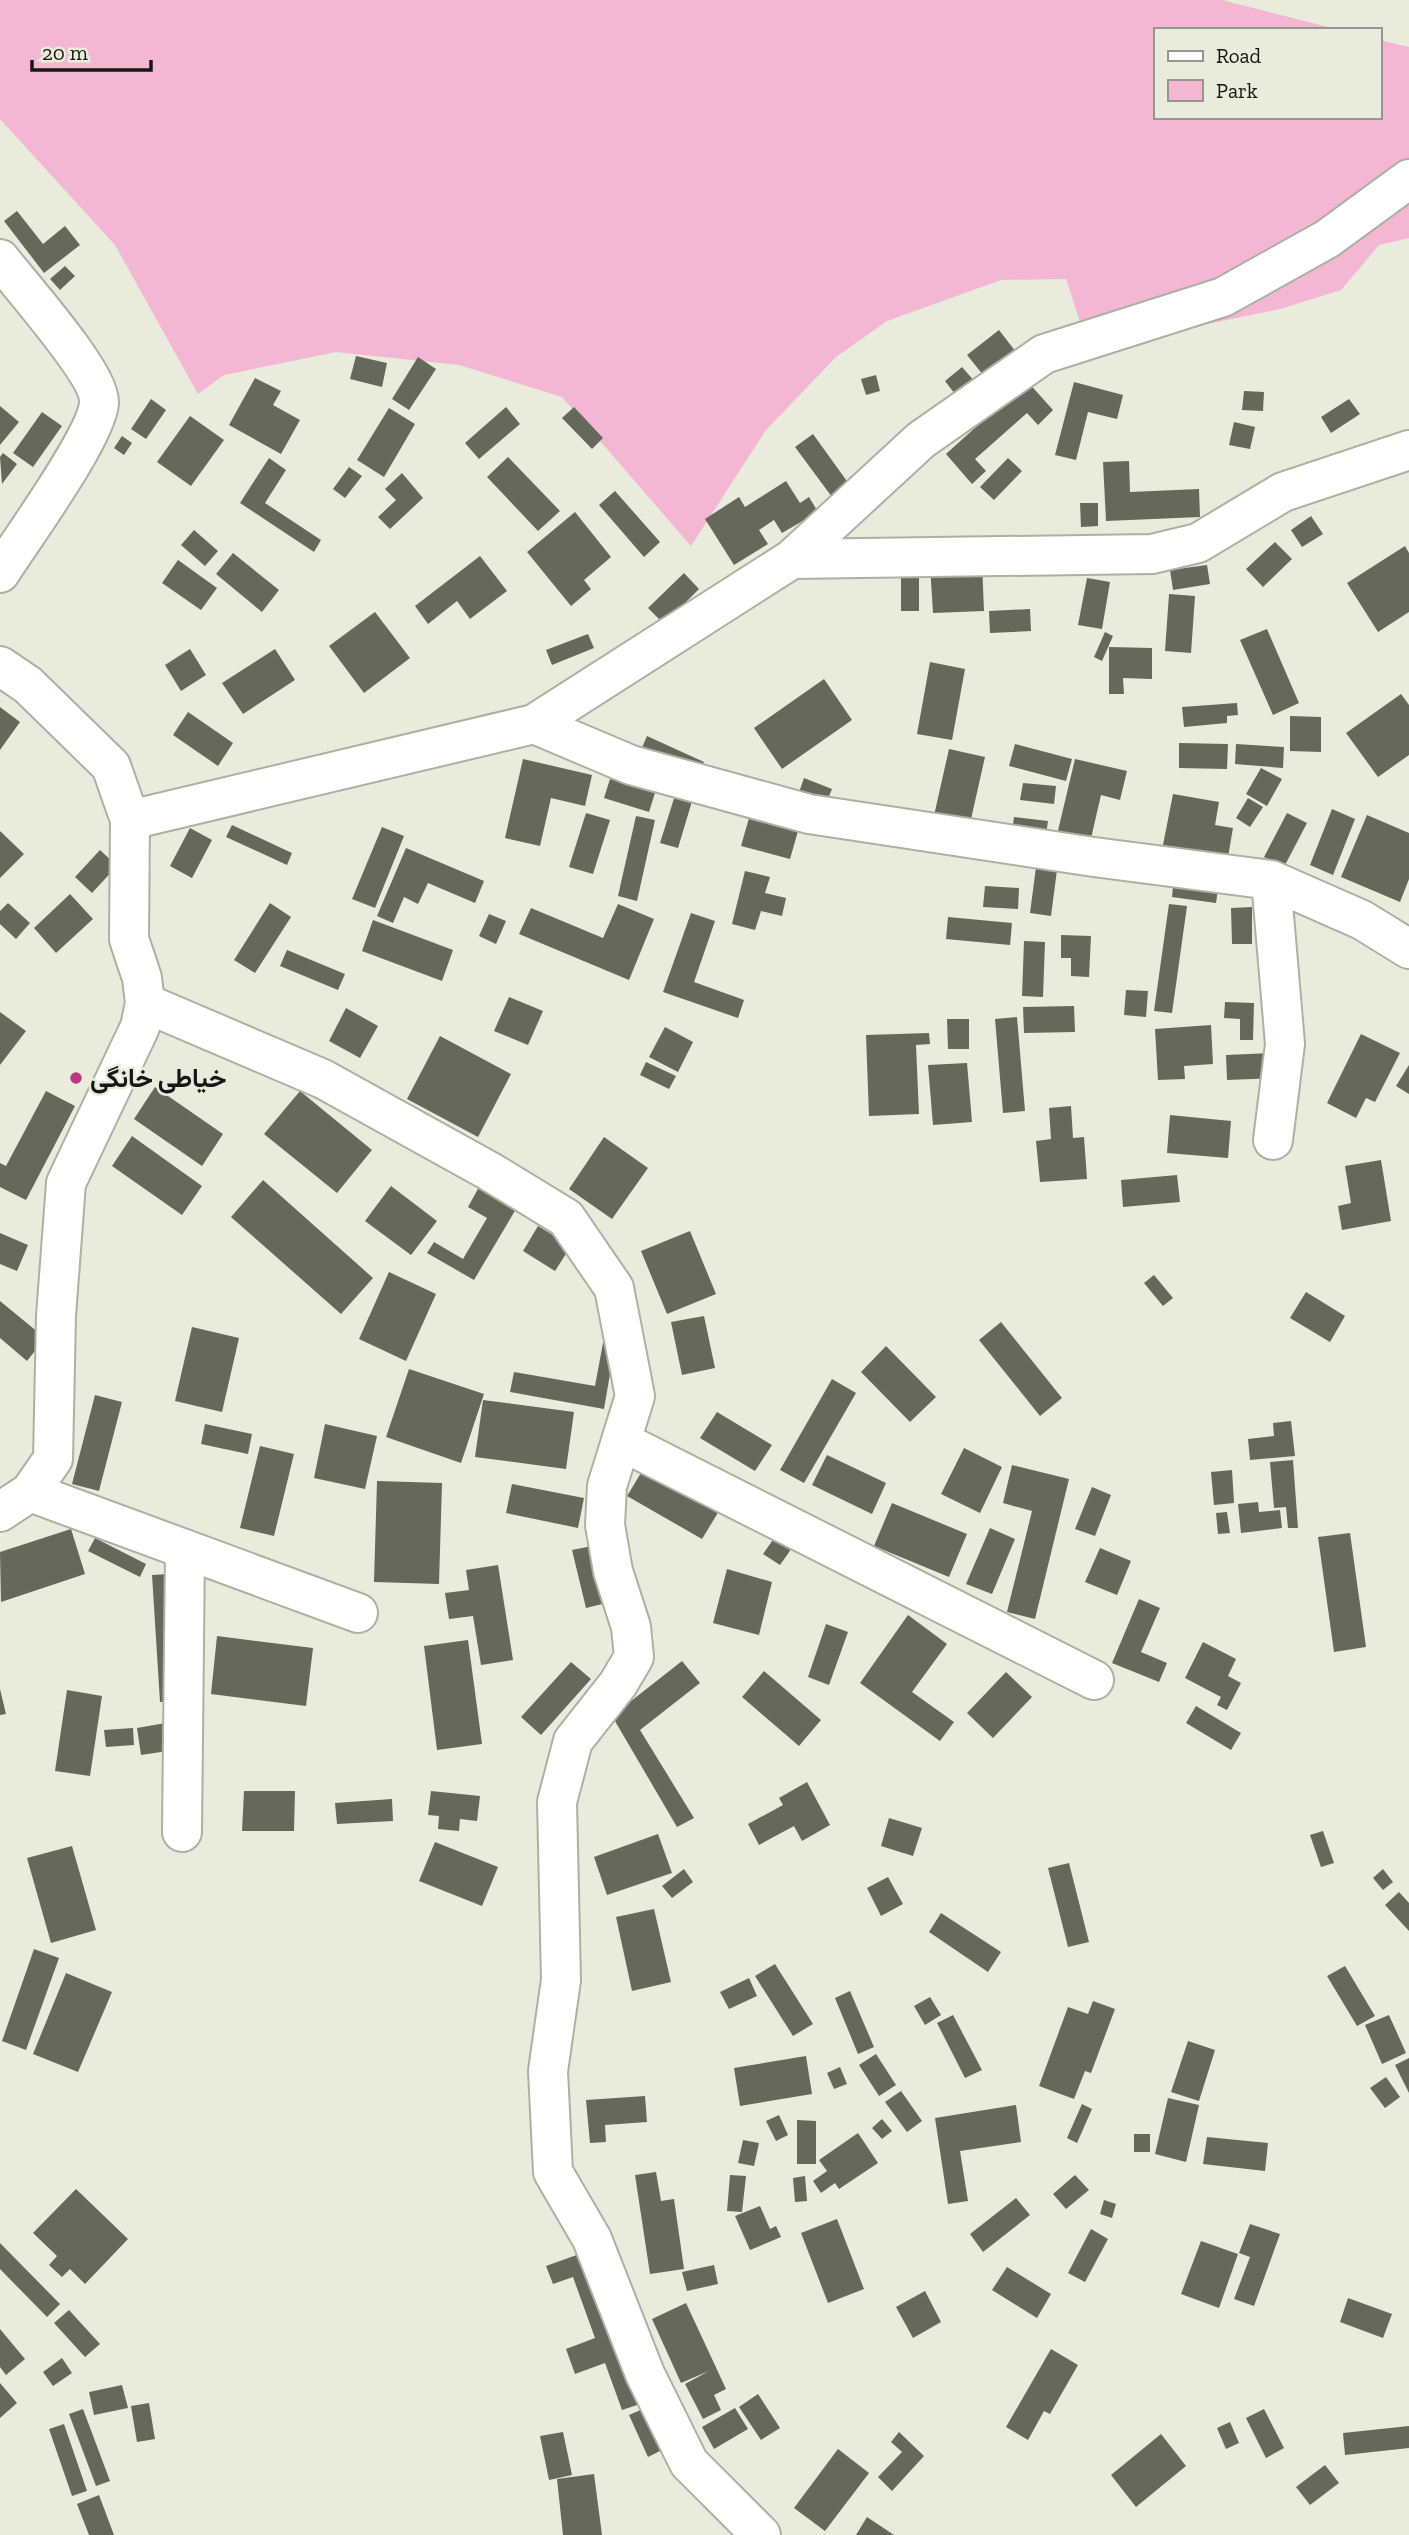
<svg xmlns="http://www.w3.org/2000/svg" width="1409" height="2535" viewBox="0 0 1409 2535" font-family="'Zilla Slab',Vazirmatn,serif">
<rect width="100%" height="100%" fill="#e9ebdd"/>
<!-- green -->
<path fill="#f3b6d3" d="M0 0H1222L1340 30H1155V117H1379V40L1409 47V238L1379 245 1341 290 1280 309 1182 329 1083 331 1066 279 1001 280 887 321 836 357 766 430 691 546 562 397 459 365 336 352 224 375 198 394 115 245 0 119Z"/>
<!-- building -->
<path fill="#66685c" d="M17 211 43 244 65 226 80 245 44 273 4 221Z
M65 266 75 276 60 290 50 279Z
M999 330 1016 352 984 376 967 355Z
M356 356 387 363 382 387 350 379Z
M418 357 436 369 409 410 392 399Z
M962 367 977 384 958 398 945 381Z
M876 375 880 391 866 395 861 379Z
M255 378 281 391 273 405 300 420 281 454 229 425Z
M1027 381 1053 410 1038 425 1027 413 975 459 986 471 972 484 946 454Z
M1074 382 1123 395 1117 419 1088 412 1076 460 1055 455Z
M1244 391 1264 392 1263 411 1242 410Z
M151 399 166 410 146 439 131 429Z
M1349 399 1360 414 1331 433 1321 417Z
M0 406 19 422 0 445Z
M506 407 520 424 479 459 465 443Z
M574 407 603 438 592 449 562 418Z
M389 408 415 424 384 477 357 460Z
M42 412 62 426 33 467 13 453Z
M190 416 224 440 191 486 157 462Z
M1234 422 1255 427 1250 449 1229 445Z
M813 434 849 484 832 497 795 447Z
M122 436 132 443 124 455 114 448Z
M3 453 17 464 2 484 0 457Z
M508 457 560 511 538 531 487 477Z
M269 458 286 470 265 503 321 540 314 552 240 503Z
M1008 458 1022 471 994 500 980 487Z
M1129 461 1130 492 1199 489 1200 517 1106 521 1103 462Z
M349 467 362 476 345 498 333 489Z
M402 473 423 498 390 529 378 517 396 500 385 489Z
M786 481 800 503 809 497 818 512 782 533 774 520 759 530 768 544 734 565 705 519 739 497 745 507Z
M615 491 660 542 644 557 599 505Z
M1080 503H1098V526L1081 527Z
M575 512 611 557 584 580 591 589 571 606 527 552Z
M1311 516 1323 534 1302 547 1291 530Z
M194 530 218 551 205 566 181 545Z
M1275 542 1292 559 1263 587 1246 569Z
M1405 546 1409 553V612L1378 632 1347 583Z
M233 553 279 590 262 612 216 574Z
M480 556 507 591 470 619 457 601 428 624 415 606Z
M178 560 217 588 201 610 162 583Z
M982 562 984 611 933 613 930 565Z
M1207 565 1210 584 1173 590 1170 570Z
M901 566H919V611H901Z
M684 573 699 589 664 624 648 608Z
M1087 578 1110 582 1102 629 1078 625Z
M1169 594 1195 596 1191 653 1165 651Z
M1030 609 1031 631 990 633 989 611Z
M375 612 410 658 364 693 329 646Z
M1267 629 1299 703 1273 715 1240 640Z
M1105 632 1113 636 1102 661 1094 657Z
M588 634 594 648 552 665 546 650Z
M1109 647 1152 648V679L1123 678 1124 694H1109Z
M190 649 206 675 181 691 165 665Z
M275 649 295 680 243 714 222 683Z
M930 662 965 669 952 740 917 734Z
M824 679 852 720 782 769 754 728Z
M1401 694 1409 705V755L1378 777 1346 733Z
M1237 703 1238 715 1227 716V723L1184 727 1182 707Z
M0 707 20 722 0 750Z
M188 712 233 743 218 766 173 735Z
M1290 716 1321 717V752L1290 751Z
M647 736 704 762 697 778 640 752Z
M1179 743 1228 744 1227 769 1179 768Z
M1015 744 1072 759 1066 781 1009 766Z
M1236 744 1284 747 1283 768 1235 764Z
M949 749 985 757 969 828 933 820Z
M523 759 592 775 585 806 551 798 540 846 505 838Z
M1075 759 1127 771 1120 800 1101 795 1089 847 1056 839Z
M1261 768 1282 779 1267 806 1246 794Z
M804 778 832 789 824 809 797 798Z
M610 779 655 793 649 812 604 798Z
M1023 783 1056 786 1054 804 1020 800Z
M676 792 693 798 678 848 660 843Z
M1173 794 1219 802 1215 825 1233 828 1228 857 1163 845Z
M1248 798 1263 807 1250 827 1236 818Z
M1332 809 1355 819 1333 875 1310 865Z
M751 811 800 824 790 859 741 846Z
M586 813 610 820 593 874 569 867Z
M1287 813 1307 823 1284 867 1264 857Z
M1367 815 1409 833V879L1400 902 1341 877Z
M636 816 655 820 637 901 618 896Z
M1014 817 1048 821 1045 842 1011 838Z
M232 825 292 853 287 865 226 837Z
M382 827 404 836 375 908 352 899Z
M190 828 212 840 192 878 170 866Z
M0 831 24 854 0 878Z
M406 848 484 881 475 903 428 883 418 904 404 897 393 923 377 916Z
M100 850 117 866 92 893 75 877Z
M1036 867 1057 870 1051 916 1030 913Z
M745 871 770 877 765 893 786 898 782 916 761 911 755 930 732 924Z
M1174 876 1219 882 1216 903 1172 897Z
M985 886 1019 888 1018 909 983 907Z
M70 894 93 919 56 953 34 928Z
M8 903 30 923 16 939 0 924V911Z
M270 903 291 917 255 973 234 960Z
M618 904 654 919 629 980 519 934 531 908 603 938Z
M1169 904 1187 906 1172 1013 1154 1011Z
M1252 907V944H1232L1231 908Z
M691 913 715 921 694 982 744 1000 738 1018 663 992Z
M489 914 506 921 496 944 479 936Z
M948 917 1012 923 1010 945 946 939Z
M373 920 453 950 442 981 362 951Z
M1061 935 1091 936 1089 977 1071 976V958H1061Z
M1024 941 1045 942 1043 997 1022 996Z
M287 950 345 974 338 990 280 966Z
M1126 990 1148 991 1146 1017 1124 1015Z
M509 997 543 1011 528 1045 494 1031Z
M1225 1002 1254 1003 1253 1040H1240V1019L1224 1018Z
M1074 1006 1075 1032 1024 1033 1023 1007Z
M346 1008 378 1026 360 1058 329 1041Z
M0 1012 26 1031 0 1065Z
M1017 1017 1025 1111 1003 1113 995 1019Z
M947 1019H969V1049H948Z
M1211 1025 1213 1064 1184 1066 1185 1079 1158 1080 1155 1029Z
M665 1027 693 1042 678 1072 649 1057Z
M929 1033 930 1044 916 1045 919 1114 869 1116 866 1035Z
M1361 1034 1400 1053 1375 1102 1366 1098 1356 1118 1327 1103Z
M440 1036 511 1074 478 1137 407 1099Z
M1273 1053 1275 1078 1227 1080 1226 1055Z
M646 1062 676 1076 669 1089 640 1075Z
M967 1063 972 1122 933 1125 928 1065Z
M1409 1065V1094L1396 1086Z
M155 1087 223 1134 202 1166 134 1119Z
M46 1091 75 1106 26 1200 0 1187V1163L6 1166Z
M300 1091 372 1150 337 1193 264 1134Z
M1071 1106 1073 1138 1084 1137 1087 1179 1040 1182 1036 1141 1051 1139 1049 1108Z
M1170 1115 1231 1121 1228 1158 1167 1153Z
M132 1136 202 1186 182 1215 112 1166Z
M604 1137 648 1168 612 1219 569 1189Z
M1381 1160 1391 1221 1342 1230 1338 1206 1351 1203 1345 1166Z
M1177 1175 1180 1202 1123 1207 1121 1180Z
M263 1180 373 1278 341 1314 231 1217Z
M391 1186 437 1221 411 1255 365 1221Z
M479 1187 516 1209 474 1280 427 1253 434 1242 463 1259 487 1218 468 1207Z
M538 1226 571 1246 555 1271 523 1251Z
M690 1231 716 1294 667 1314 641 1251Z
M0 1233 28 1245 17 1271 0 1264Z
M389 1272 436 1294 406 1361 359 1339Z
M1154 1275 1173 1298 1163 1306 1144 1283Z
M1306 1292 1345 1316 1330 1342 1290 1318Z
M0 1301 45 1338 27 1361 0 1338Z
M704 1316 715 1368 682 1375 671 1322Z
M1001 1322 1062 1398 1040 1416 979 1340Z
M192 1327 239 1338 222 1412 175 1401Z
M603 1343 615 1345 604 1409 510 1392 514 1372 595 1386Z
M886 1346 936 1397 910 1422 861 1372Z
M409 1369 484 1394 461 1463 386 1437Z
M832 1379 856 1393 804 1483 780 1470Z
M95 1395 122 1402 99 1491 72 1484Z
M483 1400 574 1412 566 1469 475 1457Z
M717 1412 772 1445 755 1471 700 1438Z
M1291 1421 1295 1456 1250 1460 1248 1439 1274 1436 1273 1423Z
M205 1424 252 1434 248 1454 201 1444Z
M325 1424 377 1436 365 1489 314 1478Z
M260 1446 294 1454 274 1536 240 1528Z
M964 1448 1002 1467 980 1513 941 1494Z
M827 1455 886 1483 872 1514 812 1485Z
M1293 1460 1298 1528H1288L1286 1507 1274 1508 1270 1462Z
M1012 1465 1069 1479 1035 1619 1007 1612 1032 1511 1003 1503Z
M644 1468 719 1511 702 1539 627 1496Z
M1232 1470 1234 1503 1214 1505 1211 1472Z
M377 1481 442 1483 439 1584 374 1582Z
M512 1484 584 1498 578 1528 506 1513Z
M1092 1487 1111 1495 1095 1536 1075 1529Z
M1258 1502 1259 1512 1280 1510 1282 1528 1241 1533 1238 1504Z
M892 1503 967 1534 949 1577 874 1546Z
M1227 1512 1230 1533 1218 1534 1216 1513Z
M990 1528 1015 1539 992 1594 966 1584Z
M71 1529 85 1574 1 1602 0 1552Z
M1350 1533 1366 1647 1334 1652 1318 1537Z
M777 1534 794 1545 780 1565 763 1554Z
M95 1538 146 1564 140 1577 88 1551Z
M597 1545 610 1602 586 1608 572 1550Z
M1100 1548 1131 1561 1117 1595 1085 1582Z
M498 1565 513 1660 481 1665 473 1616 449 1619 445 1593 469 1590 466 1570Z
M727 1569 772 1582 759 1635 713 1623Z
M168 1574 177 1701 160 1702 152 1575Z
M1139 1599 1160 1608 1141 1652 1167 1663 1159 1682 1112 1663Z
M908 1615 947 1644 912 1692 954 1722 940 1741 860 1683Z
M826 1624 848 1632 829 1685 808 1677Z
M217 1636 313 1648 306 1706 211 1694Z
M468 1640 482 1744 437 1750 424 1646Z
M1203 1642 1236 1659 1228 1676 1241 1683 1227 1710 1217 1705 1221 1697 1185 1678Z
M682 1661 700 1683 640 1730 694 1818 677 1827 612 1716Z
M571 1662 591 1679 541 1735 521 1717Z
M764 1671 821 1720 799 1746 742 1697Z
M1006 1672 1032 1697 993 1738 967 1713Z
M0 1689 6 1714 0 1715Z
M67 1690 102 1696 90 1776 55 1771Z
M1196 1706 1241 1733 1231 1750 1186 1723Z
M177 1721 181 1749 141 1755 137 1728Z
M133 1728 134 1745 106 1747 104 1730Z
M807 1782 830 1825 802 1841 794 1826 759 1845 748 1824 783 1805 779 1798Z
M244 1791H295L294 1831H242Z
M431 1791 480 1796 477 1821 460 1819 459 1831 438 1829 439 1816 428 1815Z
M392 1799 393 1821 337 1824 335 1803Z
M889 1818 922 1828 913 1856 881 1846Z
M1323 1831 1334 1863 1321 1867 1310 1835Z
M658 1834 672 1873 607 1895 594 1857Z
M435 1842 498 1867 482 1906 419 1881Z
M72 1846 96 1930 51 1943 27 1858Z
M1069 1863 1089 1942 1068 1947 1048 1868Z
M684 1869 693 1882 672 1898 662 1886Z
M1383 1869 1393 1882 1383 1890 1373 1878Z
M888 1877 903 1904 881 1916 867 1888Z
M1399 1892 1409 1903V1931L1385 1905Z
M654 1909 671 1982 632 1991 616 1917Z
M941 1913 1001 1952 988 1972 929 1932Z
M34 1949 59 1958 26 2050 2 2041Z
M775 1964 813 2024 793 2036 755 1976Z
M1345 1966 1375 2016 1357 2026 1327 1976Z
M66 1973 112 1992 78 2072 33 2054Z
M749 1978 757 1996 729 2009 720 1992Z
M850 1991 874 2047 858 2054 835 1998Z
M930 1997 941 2015 925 2025 914 2006Z
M1093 2001 1115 2009 1091 2073 1085 2071 1074 2099 1039 2086 1068 2007 1088 2014Z
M953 2015 982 2070 965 2078 937 2023Z
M1389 2015 1406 2053 1382 2064 1365 2025Z
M1188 2041 1215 2050 1199 2101 1171 2092Z
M876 2054 896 2085 879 2096 859 2065Z
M806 2056 812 2094 740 2106 734 2068Z
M1409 2058V2093L1395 2065Z
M840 2067 847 2084 834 2089 827 2073Z
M1386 2077 1400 2097 1385 2108 1370 2088Z
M901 2091 922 2121 907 2132 885 2102Z
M645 2096 647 2122 605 2125 606 2142 590 2143 586 2100Z
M1168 2098 1199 2105 1186 2162 1155 2154Z
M1082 2104 1092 2109 1077 2143 1067 2138Z
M1016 2105 1021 2142 960 2151 968 2201 948 2204 935 2118Z
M779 2115 788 2135 776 2141 766 2121Z
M882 2119 892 2131 882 2139 872 2128Z
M797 2120 816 2121V2164H797Z
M858 2133 878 2163 839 2189 835 2183 821 2193 813 2181 827 2171 819 2160Z
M1134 2134H1150V2152H1134Z
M1207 2137 1268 2143 1265 2171 1203 2164Z
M743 2140 759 2143 754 2166 738 2163Z
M656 2172 661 2201 674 2199 684 2269 650 2274 635 2175Z
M730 2175 746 2176 742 2212 727 2211Z
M1075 2175 1089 2190 1066 2209 1053 2194Z
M805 2176 807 2201 795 2202 793 2178Z
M76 2189 128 2239 85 2284 70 2269 62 2277 49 2265 57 2256 33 2233Z
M1016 2198 1030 2215 983 2252 970 2234Z
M1104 2200 1116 2204 1112 2218 1100 2214Z
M760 2206 770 2229 776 2226 781 2237 750 2250 735 2216Z
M837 2219 864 2289 828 2303 801 2233Z
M1250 2224 1280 2234 1254 2306 1234 2299 1250 2257 1239 2253Z
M1091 2229 1108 2239 1085 2282 1068 2273Z
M1201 2241 1238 2254 1219 2308 1181 2294Z
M0 2243 60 2304 47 2317 0 2269Z
M585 2252 640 2404 622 2410 605 2363 575 2374 566 2349 595 2338 573 2277 553 2284 546 2266Z
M714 2265 718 2284 687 2291 682 2272Z
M1007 2267 1051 2294 1037 2318 992 2290Z
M925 2291 941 2322 913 2338 896 2307Z
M1348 2298 1392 2314 1383 2338 1340 2322Z
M686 2303 726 2389 714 2395 721 2410 703 2419 685 2384 709 2371 681 2383 652 2319Z
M69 2310 100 2344 85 2357 54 2323Z
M0 2329 25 2359 6 2375 0 2367Z
M1051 2349 1078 2365 1050 2414 1044 2411 1028 2440 1006 2427Z
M62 2358 72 2373 53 2386 43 2372Z
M0 2383 17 2403 0 2418Z
M122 2385 128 2408 94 2415 89 2392Z
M758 2394 780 2428 761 2440 739 2407Z
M149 2403 155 2439 137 2442 131 2406Z
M645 2408 664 2449 648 2457 629 2415Z
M735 2408 748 2429 714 2449 702 2427Z
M83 2409 110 2481 96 2486 69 2414Z
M1264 2409 1284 2448 1266 2458 1246 2418Z
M1230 2422 1239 2443 1226 2449 1217 2428Z
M64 2424 87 2491 72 2496 49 2429Z
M1409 2426V2448L1345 2455 1343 2433Z
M563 2432 572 2475 549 2480 540 2436Z
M899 2432 924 2456 892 2491 878 2477 902 2452 891 2442Z
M1161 2434 1186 2466 1136 2507 1111 2475Z
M838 2449 869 2473 825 2531 794 2508Z
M1325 2465 1339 2483 1310 2505 1296 2487Z
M594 2474 602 2535H563L557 2479Z
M99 2495 114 2535H89L77 2504Z
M867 2517 894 2535H856Z"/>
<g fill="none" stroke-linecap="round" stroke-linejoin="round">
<!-- minor casing -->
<g stroke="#aeb0a2" stroke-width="42">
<path id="minor" d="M792 559 1152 554 1198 543 1283 492 1409 450
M534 724 631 765 809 814 1094 857 1271 880 1362 920 1409 949
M130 820 534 724 792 559 921 440 1044 354 1223 297 1327 239 1409 179
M1271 880 1285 1044 1273 1140
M145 1003 323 1079 489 1171 566 1218 614 1288 635 1396 607 1486 605 1525 613 1571 631 1627 634 1657 618 1684 573 1741 557 1802 561 1980 548 2071 553 2172 592 2239 645 2374 689 2463 761 2535
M621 1441 1094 1680
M30 1492 358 1613
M182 1832 185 1549"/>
</g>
<!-- tertiary casing -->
<g stroke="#aeb0a2" stroke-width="42">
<path id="tertiary" d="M0 259C20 285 101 375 99 403 97 436 21 540 0 573
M0 666 28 685 111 766 130 820 129 939 142 978 145 1003 140 1027 66 1183 56 1316 53 1459 30 1492 0 1512"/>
</g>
<!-- minor -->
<use href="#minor" stroke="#fff" stroke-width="38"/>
<!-- tertiary -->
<use href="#tertiary" stroke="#fff" stroke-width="38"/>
</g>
<!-- markers -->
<circle fill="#b73783" stroke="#e9ebdd" stroke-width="2.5" cx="76" cy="1078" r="7"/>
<g text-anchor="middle" stroke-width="5" stroke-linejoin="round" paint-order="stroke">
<!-- poi labels -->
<g font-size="26" font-weight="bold" fill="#171813" stroke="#e9ebdd" text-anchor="start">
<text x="90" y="1087">خیاطی خانگی</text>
</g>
</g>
<!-- legend -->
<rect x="1154" y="28" width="228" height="91" fill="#e9ebdd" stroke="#95978c" stroke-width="2"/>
<rect x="1168" y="51" width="35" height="10" fill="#ffffff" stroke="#95978c" stroke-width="2"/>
<text x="1216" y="63" font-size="21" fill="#171813">Road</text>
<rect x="1168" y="80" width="35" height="21" fill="#f3b6d3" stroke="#95978c" stroke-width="2"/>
<text x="1216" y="98" font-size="21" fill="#171813">Park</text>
<!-- scale -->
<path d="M32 60v10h119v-10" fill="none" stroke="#171813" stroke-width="3.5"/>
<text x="42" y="60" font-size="21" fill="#171813" stroke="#e9ebdd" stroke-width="5" paint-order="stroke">20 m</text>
</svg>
